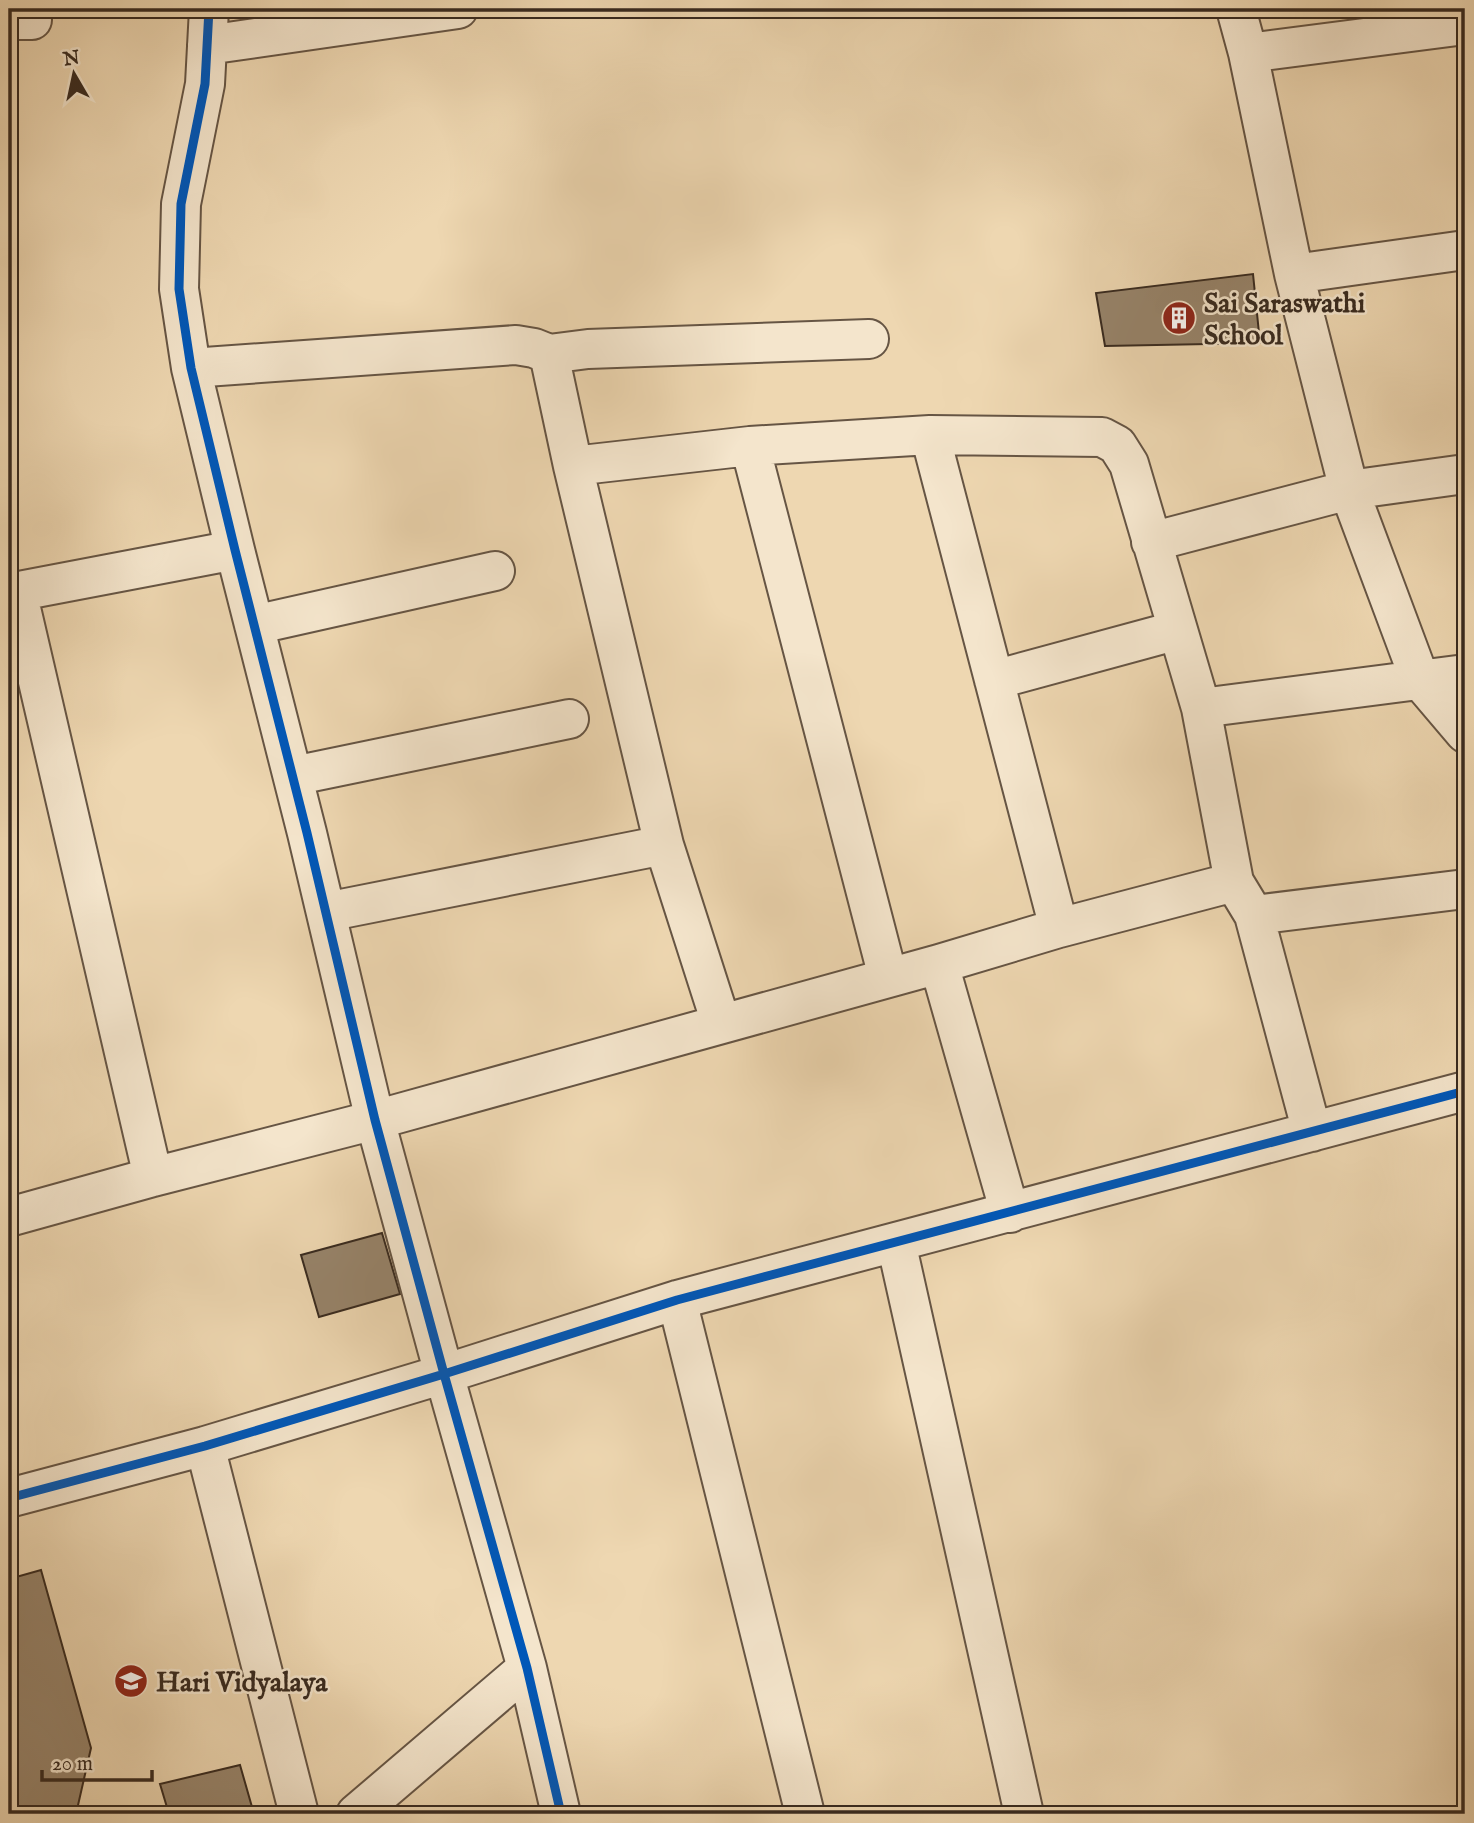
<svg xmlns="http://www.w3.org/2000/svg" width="1474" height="1823" viewBox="0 0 1474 1823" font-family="'IM FELL English',serif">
<rect width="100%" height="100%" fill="#eed7b1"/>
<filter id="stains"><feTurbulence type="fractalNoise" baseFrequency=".00286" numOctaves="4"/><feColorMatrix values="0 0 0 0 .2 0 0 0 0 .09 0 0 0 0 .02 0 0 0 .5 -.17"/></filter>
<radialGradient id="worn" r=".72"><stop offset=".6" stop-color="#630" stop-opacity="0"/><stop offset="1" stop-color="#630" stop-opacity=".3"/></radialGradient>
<!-- building -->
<path fill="#97846b" stroke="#382a1f" stroke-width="2" d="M1253 274 1260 343 1105 346 1096 293Z
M382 1233 400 1294 319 1317 301 1255Z
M41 1570 91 1748 76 1814H9V1579Z
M240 1765 254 1814H169L160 1784Z"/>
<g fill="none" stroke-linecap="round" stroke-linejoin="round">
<!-- street casing -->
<g stroke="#654" stroke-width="42">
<path id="street" d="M209 9 205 84 181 204 179 289 191 368 235 550 307 833 375 1120 444 1374 527 1668 561 1814
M1236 9 1248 53 1294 274 1349 490 1420 680 1465 733
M9 20H32
M207 45 458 9
M1248 53 1465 25
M1294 274 1465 250
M549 354 588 349 869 339
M191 368 516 345 534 348 549 354 573 466 664 845 721 1023
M930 435 1059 928
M750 446 888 977
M573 466 750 446 930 435 1102 437 1117 445 1129 464 1201 708 1234 882 1254 915 1312 1132
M1151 542 1349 490 1465 474
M17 591 153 1177
M9 593 235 550
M254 625 495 571
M994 680 1178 630
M1201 708 1465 674
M293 776 569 719
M326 912 664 845
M1254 915 1465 889
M939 964 1010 1213
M9 1217 153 1177 375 1120 939 964 1059 928 1234 882
M896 1242 1024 1814
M677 1300 805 1814
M205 1446 299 1814
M9 1498 205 1446 444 1374 677 1300 1465 1091
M356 1814 527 1668"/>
</g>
<!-- street -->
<use href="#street" stroke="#f4e5cc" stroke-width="38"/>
<!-- cycleway casing -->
<g stroke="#f4e5cc" stroke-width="13">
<path id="cycleway" d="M209 9 205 84 181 204 179 289 191 368 235 550 307 833 375 1120 444 1374 527 1668 561 1814
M9 1498 205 1446 444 1374 677 1300 1465 1091"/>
</g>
<!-- cycleway -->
<use href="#cycleway" stroke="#0057b8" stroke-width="9"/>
</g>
<!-- icons -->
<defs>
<g id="building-disc" transform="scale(1.75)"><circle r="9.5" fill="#8f2418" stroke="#f4e5cc"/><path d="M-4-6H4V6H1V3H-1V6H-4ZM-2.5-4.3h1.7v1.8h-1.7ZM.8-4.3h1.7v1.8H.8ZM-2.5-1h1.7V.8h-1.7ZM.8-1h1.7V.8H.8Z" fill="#fff"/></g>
<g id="school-disc" transform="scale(1.75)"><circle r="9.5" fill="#8f2418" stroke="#f4e5cc"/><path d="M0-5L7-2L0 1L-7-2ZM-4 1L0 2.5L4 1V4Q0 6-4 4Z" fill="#fff"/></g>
</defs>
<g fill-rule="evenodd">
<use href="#building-disc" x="1179" y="318"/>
<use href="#school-disc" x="131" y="1681"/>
</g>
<g text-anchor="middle" stroke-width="5" stroke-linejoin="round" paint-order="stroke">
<!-- poi labels -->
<g font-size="28" font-weight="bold" fill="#382a1f" stroke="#f4e5cc" text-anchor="start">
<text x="1204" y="312">Sai Saraswathi<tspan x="1204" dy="32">School</tspan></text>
<text x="156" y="1691">Hari Vidyalaya</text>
</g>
</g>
<!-- margin -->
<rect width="1474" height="1823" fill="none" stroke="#eed7b1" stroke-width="35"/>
<rect x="10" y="10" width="1453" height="1802" fill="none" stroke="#382a1f" stroke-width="3.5"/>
<rect x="18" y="18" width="1439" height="1788" fill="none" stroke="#382a1f" stroke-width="2"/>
<!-- north arrow -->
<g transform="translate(74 74) rotate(351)" stroke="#f4e5cc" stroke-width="5" paint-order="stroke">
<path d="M0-5L12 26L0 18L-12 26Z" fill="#382a1f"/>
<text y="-10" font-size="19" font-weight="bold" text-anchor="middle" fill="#382a1f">N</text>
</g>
<!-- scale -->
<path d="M42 1770v10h110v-10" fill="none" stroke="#382a1f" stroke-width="3.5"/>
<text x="52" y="1770" font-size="21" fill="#382a1f" stroke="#f4e5cc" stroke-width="5" paint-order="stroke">20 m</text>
<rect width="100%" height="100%" filter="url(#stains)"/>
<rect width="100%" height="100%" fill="url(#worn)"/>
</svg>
